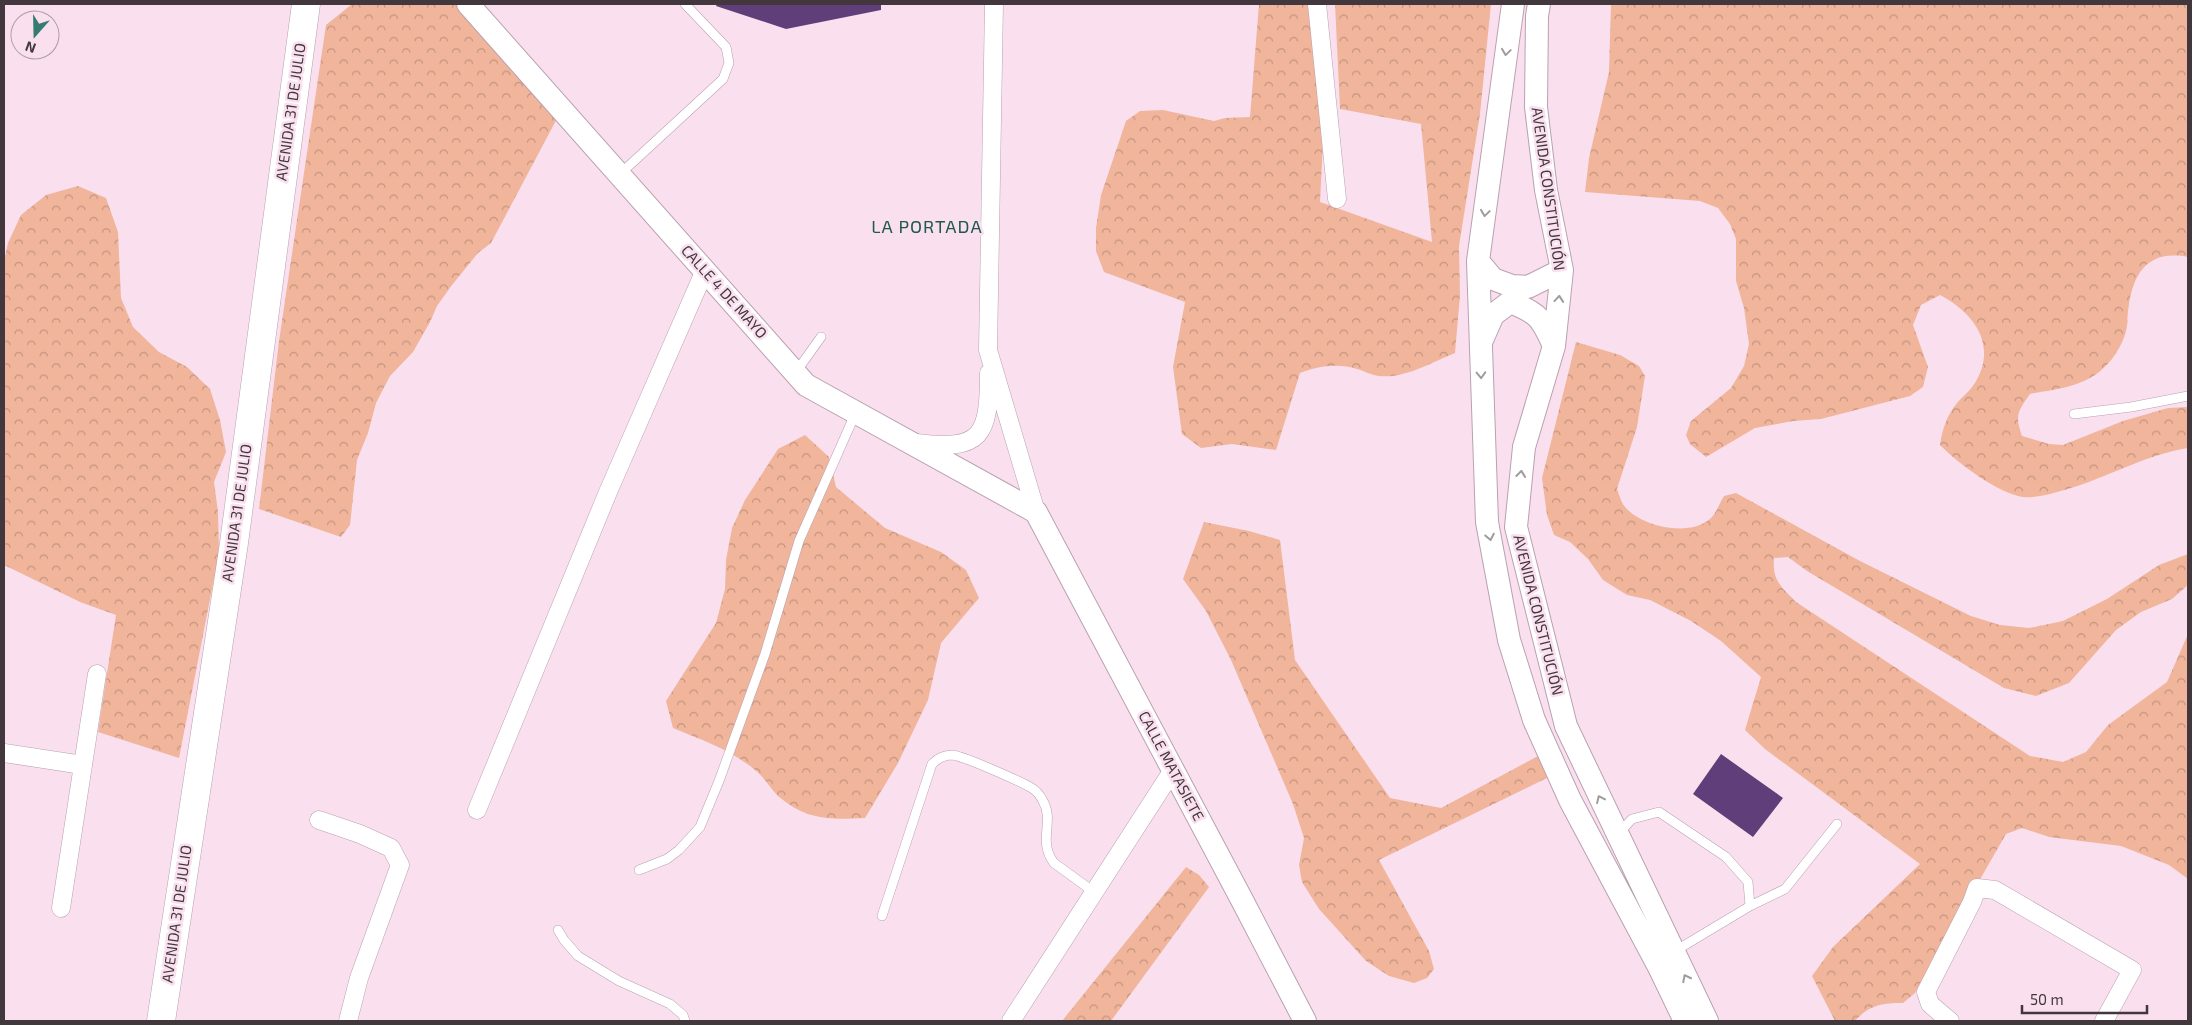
<svg xmlns="http://www.w3.org/2000/svg" width="2192" height="1025" viewBox="0 0 2192 1025" font-family="'Exo 2',sans-serif">
<defs>
<pattern id="forest-crowns" width="20" height="18" patternUnits="userSpaceOnUse" patternTransform="scale(1.25)"><rect width="20" height="18" fill="#f0b59b"/><path d="M2 6a3 3 0 1 1 6 0M12 15a3 3 0 1 1 6 0" fill="none" stroke="#c49480"/></pattern>
</defs>
<rect width="100%" height="100%" fill="#fae0ef"/>
<!-- forest -->
<path fill="url(#forest-crowns)" d="M352 4H461L561 111 491 243 478 253 452 285 437 306 430 322 413 352 390 376 376 403 368 433 357 460 350 525 341 537 259 509 279 341 326 25Z
M1259 4H1312L1324 123 1320 202 1432 242 1421 124 1340 109 1335 4H1491L1480 114 1459 246 1460 295 1455 353C1432 362 1405 379 1379 376 1371 375 1364 371 1357 369 1338 363 1318 366 1300 373L1276 450 1232 444 1201 448 1182 434 1173 367 1185 302 1104 272 1096 251V228L1101 195 1126 121 1140 111 1163 110 1214 121 1225 118 1250 117Z
M1611 4H2188V257C2147 249 2132 274 2128 312 2127 318 2128 325 2126 331 2124 340 2118 351 2112 359 2090 387 2061 388 2030 394 2017 412 2015 416 2022 436L2049 444 2063 445 2123 421 2168 408 2188 407V448C2143 455 2102 481 2057 492 2046 495 2035 498 2023 497 1997 493 1958 463 1940 445 1942 430 1947 415 1957 403 1963 396 1970 391 1975 383 1998 345 1974 313 1940 295L1921 305 1913 325 1928 367 1923 387 1910 396 1821 419 1793 421 1755 428 1706 457 1690 444 1686 435 1691 421 1731 388 1744 366 1749 344 1744 308 1736 281V239L1730 224 1718 208 1700 201 1585 192 1589 158 1609 72Z
M78 186 106 198 118 232 121 298 133 327 159 352 187 367 210 389 220 420 226 452 214 482 218 512 219 553 179 758 98 732 116 615 80 602 4 565V261L8 243 21 215 46 195Z
M1576 342 1620 355 1639 366 1645 376 1637 427 1617 489C1619 494 1621 502 1625 507 1642 527 1689 537 1710 519 1716 514 1720 502 1724 496L1736 493 1860 561 1971 616 2000 625 2029 628 2063 621 2107 599 2159 565 2188 554V585L2172 599 2141 612 2116 630 2069 683 2036 696 2004 688 1807 571 1788 557 1774 558C1772 580 1781 587 1796 602L2030 756 2063 762 2086 752 2108 725 2167 682 2188 634V879L2169 865 2121 846 2049 837 2022 828 2006 834 1915 993 1903 1003C1882 1003 1869 1005 1855 1021H1835L1812 976 1833 947 1920 864 1765 749 1745 730 1761 677 1721 641 1691 621 1650 600 1627 595 1603 580 1588 559 1570 542 1554 535 1547 515 1542 478Z
M805 435 829 457 836 487 885 528 941 552 966 570 979 598 941 643 928 700 898 763 865 818C830 820 806 820 778 796 770 788 764 777 755 770 731 750 702 740 673 728L666 701 716 623 725 589 726 560 732 528 745 500 778 449Z
M1204 522 1249 531 1280 540 1295 660 1390 798 1441 808 1538 756 1549 777 1379 860 1429 951 1434 969 1427 978 1414 983 1389 976 1366 961 1319 909 1302 882 1299 865 1304 838 1293 804 1231 660 1206 611 1183 579Z
M1186 867 1199 875 1209 887 1111 1021H1062Z"/>
<!-- building -->
<path fill="#603e79" d="M717 4H881V10L786 29 716 6Z
M1721 754 1783 798 1753 837 1693 794Z"/>
<g fill="none" stroke-linecap="round" stroke-linejoin="round">
<!-- service casing -->
<g stroke="#b9a1b0" stroke-width="10">
<path id="service" d="M620 174 723 79 729 63 726 47 685 4
M796 372 821 337
M2074 414 2131 407 2188 396
M1619 833 1632 819 1659 812 1726 857 1748 882 1750 906 1675 951
M639 870 667 859 679 850 700 827 719 781 765 654 799 541 856 412
M1750 906 1785 889 1837 824
M882 916 932 764C938 758 944 755 952 755 964 756 1019 781 1030 787 1036 790 1040 795 1043 801 1055 822 1037 840 1054 863L1094 892
M558 930 564 940 578 956 619 981 670 1004 683 1015 685 1021"/>
</g>
<!-- minor casing -->
<g stroke="#b9a1b0" stroke-width="19">
<path id="minor" d="M994 4 988 350 1036 512
M1317 4 1337 199
M916 443C982 451 989 436 989 373
M4 753 83 765
M477 810 608 492 705 270
M319 820 360 834 391 848 400 865 359 978 348 1021
M61 908 97 674
M1011 1021 1173 770
M1950 1021 1930 1004 1926 992 1972 902 1977 888 1995 890 2132 970 2104 1021"/>
</g>
<!-- tertiary casing -->
<g stroke="#b9a1b0" stroke-width="24">
<path id="tertiary" d="M468 4 806 385 1036 512 1242 900 1305 1021
M1513 4 1478 261 1487 522 1509 640 1534 720 1570 800 1659 967 1685 1021
M1539 4 1537 16 1536 107 1546 190 1562 270 1554 346 1524 447 1516 527 1566 726 1707 1021
M1478 261 1493 279 1512 286 1528 287 1562 270
M1482 340 1493 315 1510 302C1539 313 1542 319 1554 346"/>
</g>
<!-- primary casing -->
<g stroke="#b9a1b0" stroke-width="29">
<path id="primary" d="M161 1021 234 543 306 4"/>
</g>
<!-- service -->
<use href="#service" stroke="#fff" stroke-width="9"/>
<!-- minor -->
<use href="#minor" stroke="#fff" stroke-width="18"/>
<!-- tertiary -->
<use href="#tertiary" stroke="#fff" stroke-width="22"/>
<!-- primary -->
<use href="#primary" stroke="#fff" stroke-width="28"/>
</g>
<!-- one-way arrows -->
<defs><path id="oneway-chevron" d="M-2-3.5L2.5 0L-2 3.5" fill="none" stroke-width="1.6" stroke-linecap="round" stroke-linejoin="round" transform="scale(1.25)"/></defs>
<g stroke="#a09b9e">
<use href="#oneway-chevron" transform="translate(1506 52) rotate(98)"/>
<use href="#oneway-chevron" transform="translate(1485 213) rotate(98)"/>
<use href="#oneway-chevron" transform="translate(1559 299) rotate(-85)"/>
<use href="#oneway-chevron" transform="translate(1481 375) rotate(88)"/>
<use href="#oneway-chevron" transform="translate(1521 474) rotate(-84)"/>
<use href="#oneway-chevron" transform="translate(1490 537) rotate(79)"/>
<use href="#oneway-chevron" transform="translate(1600 799) rotate(-115)"/>
<use href="#oneway-chevron" transform="translate(1686 978) rotate(-117)"/>
</g>
<g text-anchor="middle" stroke-width="5" stroke-linejoin="round" paint-order="stroke">
<!-- street labels -->
<g font-size="15" fill="#41373d" stroke="#fae0ef">
<text transform="translate(291 112) rotate(-82)" y="5">AVENIDA 31 DE JULIO</text>
<text transform="translate(1548 189) rotate(82)" y="5">AVENIDA CONSTITUCIÓN</text>
<text transform="translate(724 292) rotate(48)" y="5">CALLE 4 DE MAYO</text>
<text transform="translate(237 513) rotate(-82)" y="5">AVENIDA 31 DE JULIO</text>
<text transform="translate(1538 615) rotate(76)" y="5">AVENIDA CONSTITUCIÓN</text>
<text transform="translate(1171 766) rotate(62)" y="5">CALLE MATASIETE</text>
<text transform="translate(177 914) rotate(-82)" y="5">AVENIDA 31 DE JULIO</text>
</g>
<!-- quarter labels -->
<g font-size="18" letter-spacing="1" fill="#205850" stroke="#fae0ef">
<text x="927" y="233">LA PORTADA</text>
</g>
</g>
<!-- border -->
<rect width="2192" height="1025" fill="none" stroke="#41373d" stroke-width="10"/>
<!-- north arrow -->
<g transform="translate(35 35) rotate(200)"><circle r="24" fill="#fae0ef" stroke="#b09ca8"/>
<path d="M0-4L9 19L0 12L-9 19Z" fill="#367b71"/>
<text y="-8" font-size="14" font-weight="bold" text-anchor="middle" fill="#41373d">N</text>
</g>
<!-- scale -->
<path d="M2022 1005v8h125v-8" fill="none" stroke="#41373d" stroke-width="2.5"/>
<text x="2030" y="1005" font-size="15" fill="#41373d" stroke="#fae0ef" stroke-width="4" paint-order="stroke">50 m</text>
</svg>
